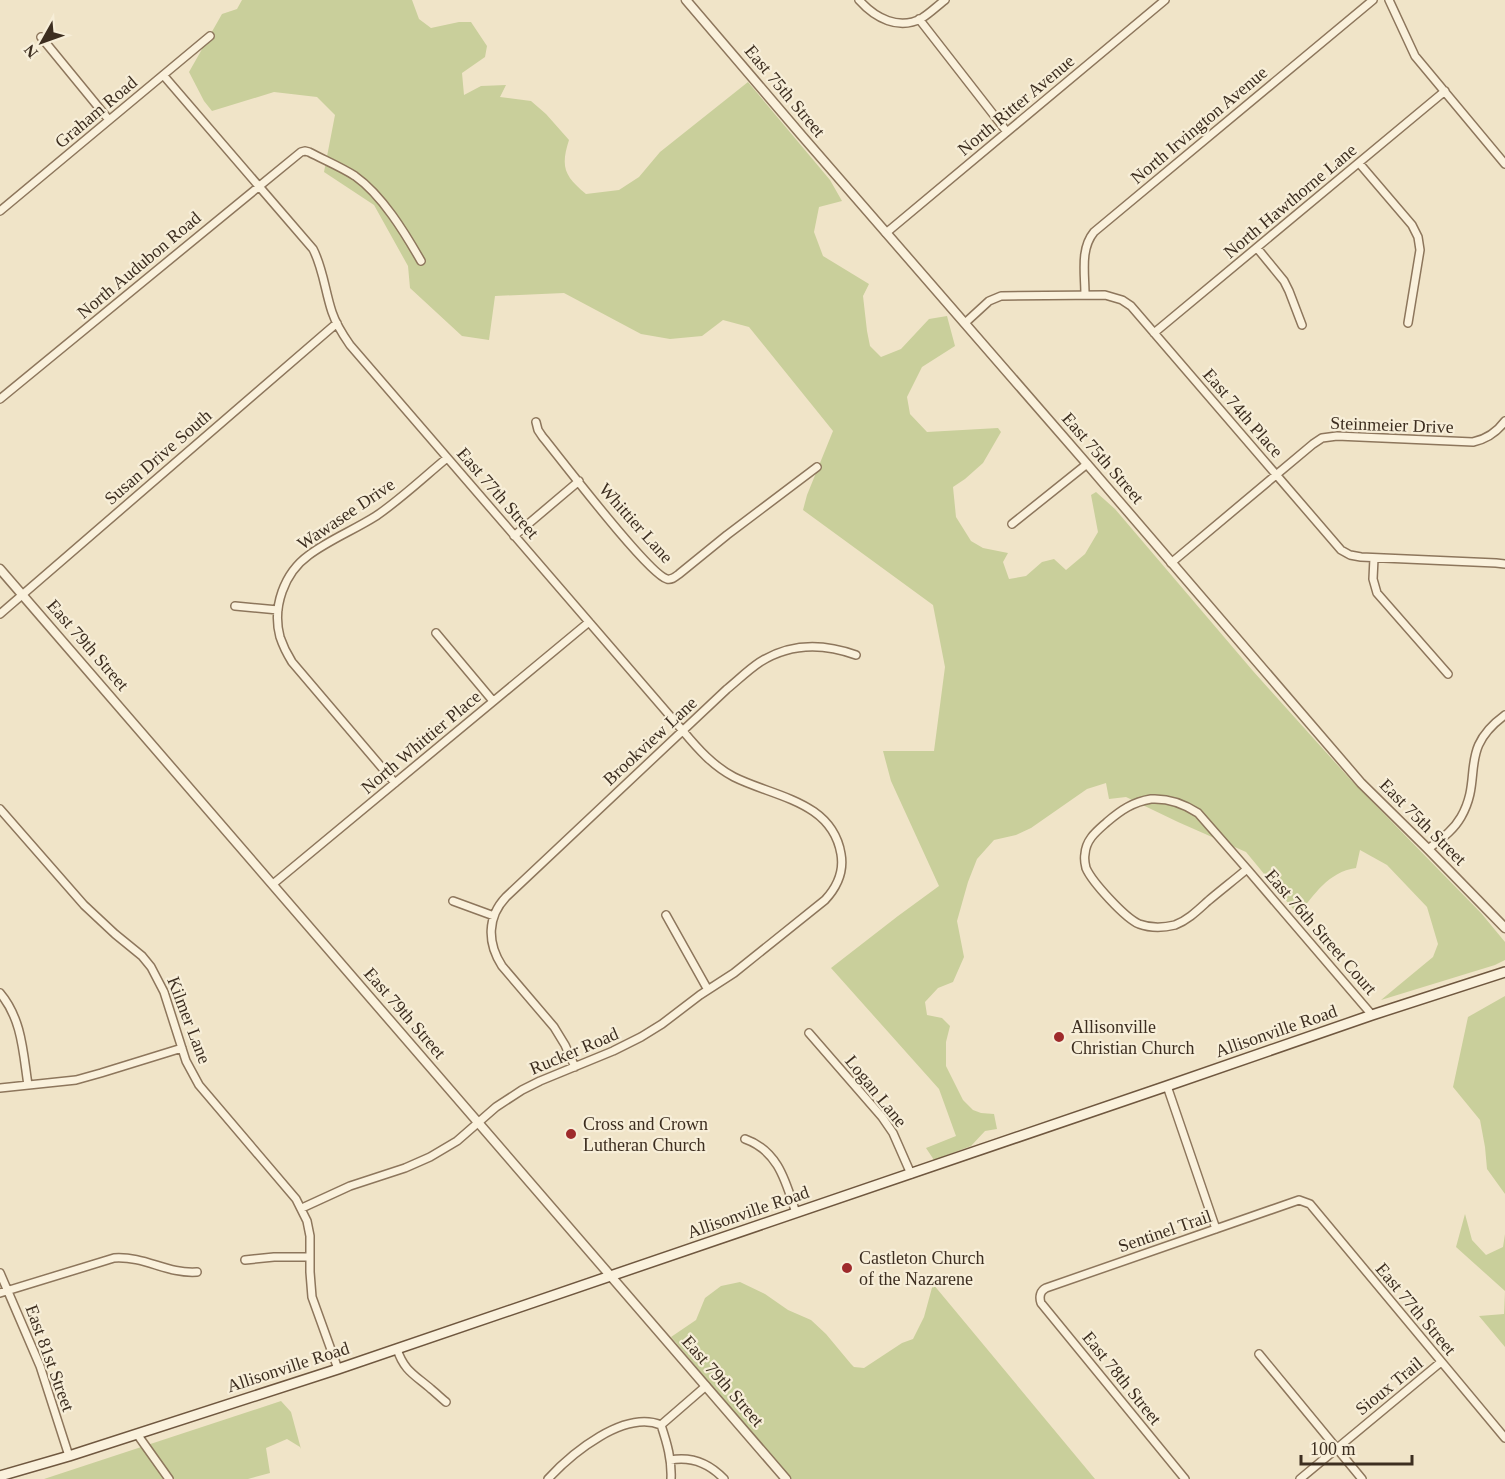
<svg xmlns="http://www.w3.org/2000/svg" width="1505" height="1479" viewBox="0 0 1505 1479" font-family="'Times New Roman',serif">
<rect width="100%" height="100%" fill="#f0e4c8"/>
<!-- green -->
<path fill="#c9cf9b" d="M242 0H412L419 19 431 28 459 22H471L487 46 485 57 462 73 464 95 481 86 506 85 500 97 531 101 546 114 569 140C560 168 565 176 586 194L619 190 639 177 660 152 748 82 830 180 842 201 819 207 814 232 823 256 869 284 863 296 867 331 870 346 881 357 901 349 929 319 947 316 955 346 922 367 907 397 910 414 927 432 998 428 1001 432 983 463 965 479 953 487 956 517 971 541 983 548 1008 553 1003 562 1009 579 1026 576 1042 562 1054 559 1066 570 1085 554 1098 532 1091 495 1096 492 1115 509 1253 671 1350 779 1481 913 1505 942V960L1495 965 1381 1000 1433 957 1438 944 1427 907 1387 865 1360 850 1356 868C1328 872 1314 895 1298 915L1246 852 1178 822 1126 797 1109 799 1106 783 1087 789 1031 828 1016 835 994 840 977 859 968 882 957 921 964 957 953 982 938 988 925 1002 927 1015 942 1018 950 1026 946 1042V1066L963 1100 973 1110 981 1113 994 1114 997 1129 985 1131 971 1146 934 1160 926 1148 956 1136 939 1089 831 968 898 916 939 886 891 781 883 751H934L945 667 933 605 803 510 807 495 833 431 749 327 723 320 702 336 670 339 641 334 564 293 495 296 489 340 462 336 410 288 408 266 374 205 324 172 335 115 317 97 274 92 212 111 204 101 189 72 222 14 237 9Z
M1505 996V1194L1487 1169 1485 1147 1480 1120 1453 1087 1468 1017Z
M1465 1214 1472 1240 1486 1255 1503 1247 1505 1234V1347L1479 1316 1504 1314 1505 1291 1456 1247Z
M740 1282 765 1294 788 1310 811 1320 826 1334 851 1364 854 1367 864 1368 902 1343 913 1339 924 1317 933 1284 1095 1479H791L671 1337 696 1320 705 1298 721 1286Z
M281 1401 291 1412 301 1449 300 1447 287 1439 266 1448 270 1473 248 1479H44Z"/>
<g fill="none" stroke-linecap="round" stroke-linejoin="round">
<!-- minor casing -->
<g stroke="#8d765c" stroke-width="10">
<path id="minor" d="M859 0C875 18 899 31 922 18 930 13 937 6 945 0
M1389 0 1415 56 1505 164
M919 19 1007 132
M41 37 109 120
M164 76 313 249C323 268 325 291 332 312 336 324 343 335 350 345L683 731C698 749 713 766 734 777 774 797 832 801 841 854 844 871 837 887 825 900L734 973 700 995 662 1024 641 1037 613 1051 540 1081 522 1090 496 1107 457 1141 430 1157 405 1168 350 1186 302 1208
M1359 163 1412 225 1418 237 1420 250 1408 323
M0 211 210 36
M886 233 1165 0
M1257 248 1284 281 1289 291 1302 325
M1085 295C1085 273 1080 249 1094 232L1373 0
M965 323 989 301 1001 296 1105 295 1122 300 1131 306 1341 550 1350 555 1361 557 1496 563 1505 564
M1154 333 1445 91
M0 399 301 152 305 151 309 152C324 160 341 167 355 176 382 195 405 233 421 261
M536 422 538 430 542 436C560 458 648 574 667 579 672 580 675 577 679 574L727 535 817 467
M1012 524 1087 464
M514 536 579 481
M1374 558 1373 579 1377 593 1448 674
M1171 563 1313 444 1322 438 1337 436 1473 442C1487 439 1497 432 1505 421
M235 606 278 610
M0 614 337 323
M436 633 493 701
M395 783 292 662C287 654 283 646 280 637 272 607 284 573 309 555 329 540 354 530 376 516 401 499 424 477 447 458
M1151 799C1169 798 1183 803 1198 813L1247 869C1234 880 1221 890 1208 901 1198 910 1188 920 1175 925 1163 928 1150 928 1139 924 1125 918 1092 882 1086 868 1085 864 1084 859 1085 854 1086 839 1097 831 1107 822 1121 810 1133 802 1151 799Z
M0 809 84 905 115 934 142 956 151 967 164 992 186 1061 199 1085 296 1199 307 1221 310 1236V1272L312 1297 338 1369
M1428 849C1441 839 1453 831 1461 817 1484 777 1457 750 1505 715
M1247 869 1372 1015
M273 884 589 622
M453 901 494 916
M666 915 708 990
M0 993C22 1019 23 1052 28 1085
M809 1033 882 1117 893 1133 911 1174
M575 1067 565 1045 554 1027 502 966C487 943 487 917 506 897L727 689C738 680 748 670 760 662 790 643 823 643 856 655
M1167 1086 1216 1229
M0 1088 76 1080 101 1073 182 1048
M745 1139C779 1151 786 1183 796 1213
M245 1260 274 1257H310
M0 1273 40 1366 69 1456
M0 1293 114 1258C146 1256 166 1274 197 1272
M397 1349C404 1371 415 1375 431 1389 436 1393 441 1398 446 1402
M1259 1354 1362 1479
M661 1425 706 1386
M661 1425C667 1443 672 1460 671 1479
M137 1434 169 1479
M670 1460C692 1456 709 1463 724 1479
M548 1479C572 1453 624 1410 661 1425
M1185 1479 1041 1303C1039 1297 1040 1291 1046 1288L1299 1200 1310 1204 1505 1438
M1300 1479 1441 1362"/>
</g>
<!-- tertiary casing -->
<g stroke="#8d765c" stroke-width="11">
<path id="tertiary" d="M686 0 803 137 1087 464 1361 783 1428 849 1505 928
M0 569 786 1479"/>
</g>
<!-- secondary casing -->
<g stroke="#6f573f" stroke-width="12">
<path id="secondary" d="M0 1476 69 1456 338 1369 1167 1086 1372 1015 1505 972"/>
</g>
<!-- minor -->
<use href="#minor" stroke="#faf1dc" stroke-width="7"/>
<!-- tertiary -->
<use href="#tertiary" stroke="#faf1dc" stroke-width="8"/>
<!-- secondary -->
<use href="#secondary" stroke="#faf1dc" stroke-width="9"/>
</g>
<!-- markers -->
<g fill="#9e2a2b" stroke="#f7eed8" stroke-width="2">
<circle cx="1059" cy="1037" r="6"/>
<circle cx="571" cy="1134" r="6"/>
<circle cx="847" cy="1268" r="6"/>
</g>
<g text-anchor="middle" stroke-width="4.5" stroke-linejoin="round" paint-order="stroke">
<!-- street labels -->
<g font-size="18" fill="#3d2e20" stroke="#f7eed8">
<text transform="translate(785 91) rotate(50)" y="6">East 75th Street</text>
<text transform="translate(1016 105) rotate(-40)" y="6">North Ritter Avenue</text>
<text transform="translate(96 112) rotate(-40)" y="6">Graham Road</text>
<text transform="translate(1199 125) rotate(-40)" y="6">North Irvington Avenue</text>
<text transform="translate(1290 201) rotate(-40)" y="6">North Hawthorne Lane</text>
<text transform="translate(139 265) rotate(-40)" y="6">North Audubon Road</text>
<text transform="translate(1243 413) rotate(49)" y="6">East 74th Place</text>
<text transform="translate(1392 425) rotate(2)" y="6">Steinmeier Drive</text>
<text transform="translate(158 457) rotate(-41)" y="6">Susan Drive South</text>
<text transform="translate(1103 458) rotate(49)" y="6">East 75th Street</text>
<text transform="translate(498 493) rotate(49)" y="6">East 77th Street</text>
<text transform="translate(346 514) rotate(-34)" y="6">Wawasee Drive</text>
<text transform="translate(636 523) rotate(48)" y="6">Whittier Lane</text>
<text transform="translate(88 645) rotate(49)" y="6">East 79th Street</text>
<text transform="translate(650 741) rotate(-43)" y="6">Brookview Lane</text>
<text transform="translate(421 742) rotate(-40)" y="6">North Whittier Place</text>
<text transform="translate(1423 822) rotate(45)" y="6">East 75th Street</text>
<text transform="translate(1321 932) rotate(49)" y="6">East 76th Street Court</text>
<text transform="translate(405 1013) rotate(49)" y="6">East 79th Street</text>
<text transform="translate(189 1020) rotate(69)" y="6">Kilmer Lane</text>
<text transform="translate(1276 1031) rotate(-19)" y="6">Allisonville Road</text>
<text transform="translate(574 1051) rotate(-23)" y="6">Rucker Road</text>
<text transform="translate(876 1091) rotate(51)" y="6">Logan Lane</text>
<text transform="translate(748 1212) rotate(-19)" y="6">Allisonville Road</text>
<text transform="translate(1165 1231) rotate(-19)" y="6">Sentinel Trail</text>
<text transform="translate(1416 1309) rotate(50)" y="6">East 77th Street</text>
<text transform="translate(50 1358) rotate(70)" y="6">East 81st Street</text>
<text transform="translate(288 1367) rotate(-18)" y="6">Allisonville Road</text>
<text transform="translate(1122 1378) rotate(51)" y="6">East 78th Street</text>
<text transform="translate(723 1381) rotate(49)" y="6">East 79th Street</text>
<text transform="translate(1389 1386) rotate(-39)" y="6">Sioux Trail</text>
</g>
<!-- poi labels -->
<g font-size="18" fill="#3d2e20" stroke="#f7eed8" text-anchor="start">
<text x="1071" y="1033">Allisonville<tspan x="1071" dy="21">Christian Church</tspan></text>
<text x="583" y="1130">Cross and Crown<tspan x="583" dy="21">Lutheran Church</tspan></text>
<text x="859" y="1264">Castleton Church<tspan x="859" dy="21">of the Nazarene</tspan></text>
</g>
</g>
<!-- north arrow -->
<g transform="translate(42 42) rotate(230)" stroke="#f7eed8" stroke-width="4.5" paint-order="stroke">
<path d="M0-4.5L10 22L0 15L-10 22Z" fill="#3d2e20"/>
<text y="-9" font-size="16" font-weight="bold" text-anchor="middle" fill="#3d2e20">N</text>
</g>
<!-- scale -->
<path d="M1301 1455v9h111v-9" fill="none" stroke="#3d2e20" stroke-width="3"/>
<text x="1310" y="1455" font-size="18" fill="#3d2e20" stroke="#f7eed8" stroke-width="4.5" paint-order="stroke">100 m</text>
</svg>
